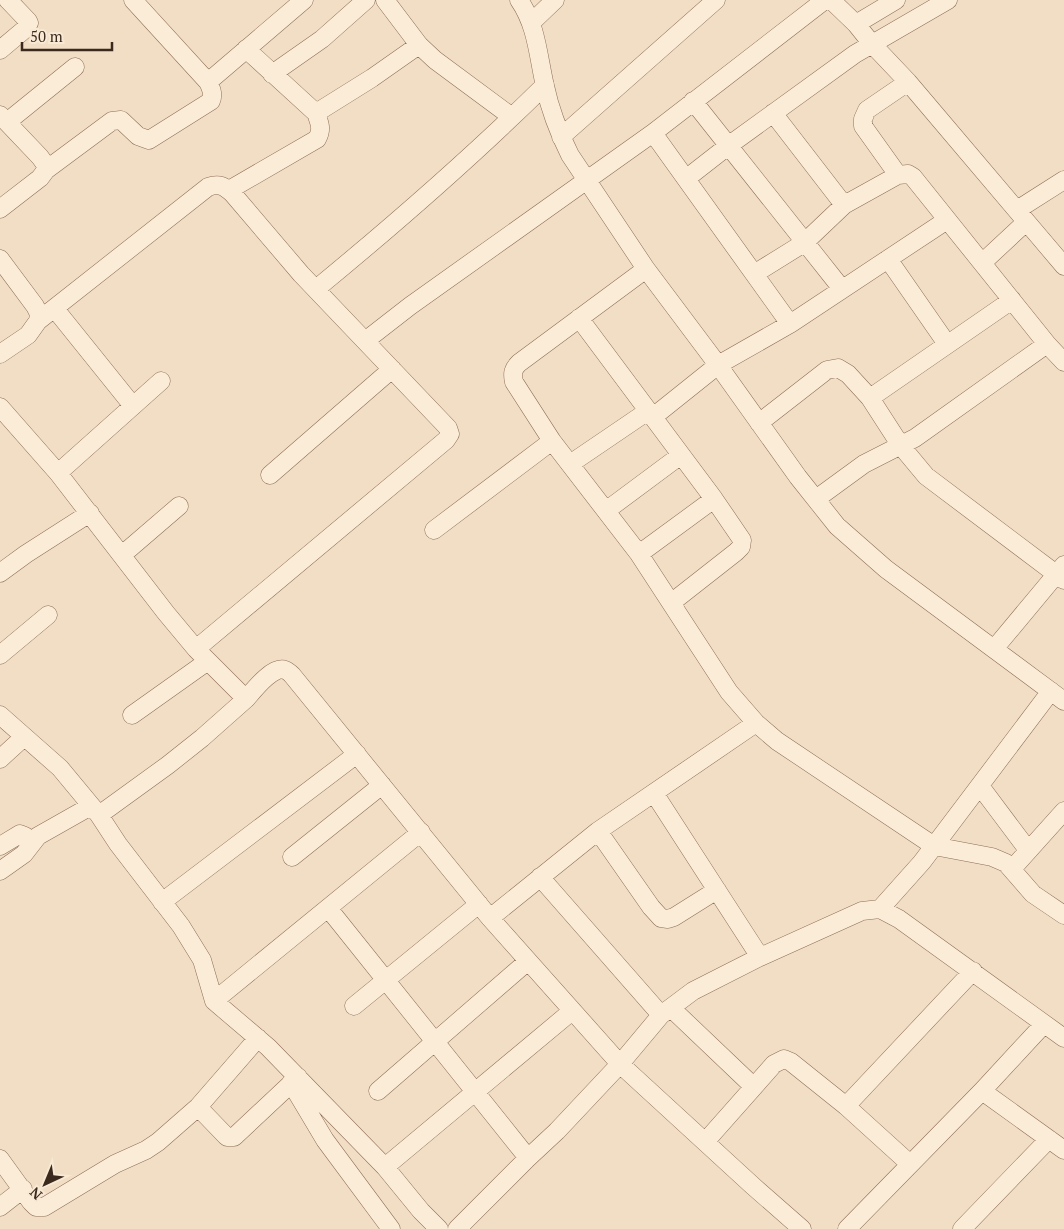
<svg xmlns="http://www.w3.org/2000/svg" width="1064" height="1229" viewBox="0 0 1064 1229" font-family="'PT Serif',serif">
<rect width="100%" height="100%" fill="#f1dec4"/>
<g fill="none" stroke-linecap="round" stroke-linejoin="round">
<!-- minor casing -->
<g stroke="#8e6e59" stroke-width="19">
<path id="minor" d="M385 0 419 45 435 60 512 117
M519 0C537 26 538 56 545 86 550 110 559 133 570 155L646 269 718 365 798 477 837 526 886 569 1064 701
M831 0 856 24 872 44 908 82 1064 266
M532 22 555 0
M856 24 896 0
M246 49 316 113
M0 50 25 29 29 23 28 21 8 0
M272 74 322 39 366 0
M208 82 304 0
M693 101 842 289
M773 113 844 205
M0 115 40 157 45 164 46 170 40 178 0 209
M7 122 75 67
M653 133 790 324
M561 137 716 0
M46 170 112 121 121 120 138 136 149 140 211 101C214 94 211 88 208 82L133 0
M898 175 863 126V119L867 110 908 82
M687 178 728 146 855 54 948 0
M229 190 317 139C323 129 319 122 316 113L372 78 419 45
M1017 210 1064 180
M0 259 35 306 39 314 38 321
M888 259 947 344
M982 263 1026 222
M646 269 519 363C513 369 512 373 514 382L552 441 639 554 729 692 756 723 777 741 934 846 992 857 1006 863 1033 894 1064 915
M754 274 804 243 844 205 898 175 908 174 913 177 1047 344 1064 362
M316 289C395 224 472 157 545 85
M55 309 133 406
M579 318 714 499 742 540 741 547 736 552 671 603
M365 341 410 306 653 133 825 0
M0 354 28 335 38 321 208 187C219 183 224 186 232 193L301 274 448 428 450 434 446 440 196 649
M870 398 1012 300
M0 407 58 473 166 613 196 649 246 699C253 691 273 665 285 670 288 671 290 673 292 675L490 918 620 1064 753 1186 802 1229
M653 417 718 365 790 324 947 220
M759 423 827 370 838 368 848 374 870 398 901 446 926 476 1064 580
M570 464 648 411
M58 473 161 381
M270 475 392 369
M816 499 864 464 915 438 1047 344
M607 510 681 455
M434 530 552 441
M639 554 714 499
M122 555 179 506
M0 573 26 554 90 513
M994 649 1064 565
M0 655 48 615
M0 715 60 768 99 815 118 844 181 926 202 960 214 1001 268 1047 385 1167 421 1211 439 1229
M132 715 208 661
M0 759 24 737
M980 786 1028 850
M654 793 760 957
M99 815 168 765 202 738 246 699
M598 831 651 907 661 918 668 919 674 917 717 890
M0 846 20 834 25 836 32 842
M292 857 382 785
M1012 869 1064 811
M0 871 24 854 38 836 91 806
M540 877 661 1015
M162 902 357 754
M328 908 528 1158
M880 909 922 862 1051 691
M490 918 598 831 756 723
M214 1001 421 832
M354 1006 479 904
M671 1008 754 1087
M291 1083 325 1140 391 1229
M378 1091 528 961
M982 1091 1064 1150
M846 1106 973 971
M198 1107 225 1135 227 1137H234L298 1077
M705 1142 774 1064 784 1059 791 1062 846 1106 910 1164
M0 1159 31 1202 36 1207H44L115 1164 146 1150 158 1142 198 1107 258 1038
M385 1167 572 1011
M0 1207 23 1189
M457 1229 528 1158 557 1131 620 1064 661 1015 693 991 760 957 862 911 880 909 899 919 1064 1038
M847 1229 982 1091 1044 1024
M962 1229 1049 1139"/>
</g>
<!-- minor -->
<use href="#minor" stroke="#fbecd8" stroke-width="18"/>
</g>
<!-- north arrow -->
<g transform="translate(45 1184) rotate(224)" stroke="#f8e9d4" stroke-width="4" paint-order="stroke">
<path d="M0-4L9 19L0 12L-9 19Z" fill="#3c291e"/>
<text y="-8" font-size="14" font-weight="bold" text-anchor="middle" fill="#3c291e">N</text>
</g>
<!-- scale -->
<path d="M22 42v8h90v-8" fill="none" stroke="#3c291e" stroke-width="2.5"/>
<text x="30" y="42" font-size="15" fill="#3c291e" stroke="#f8e9d4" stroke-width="4" paint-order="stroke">50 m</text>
</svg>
